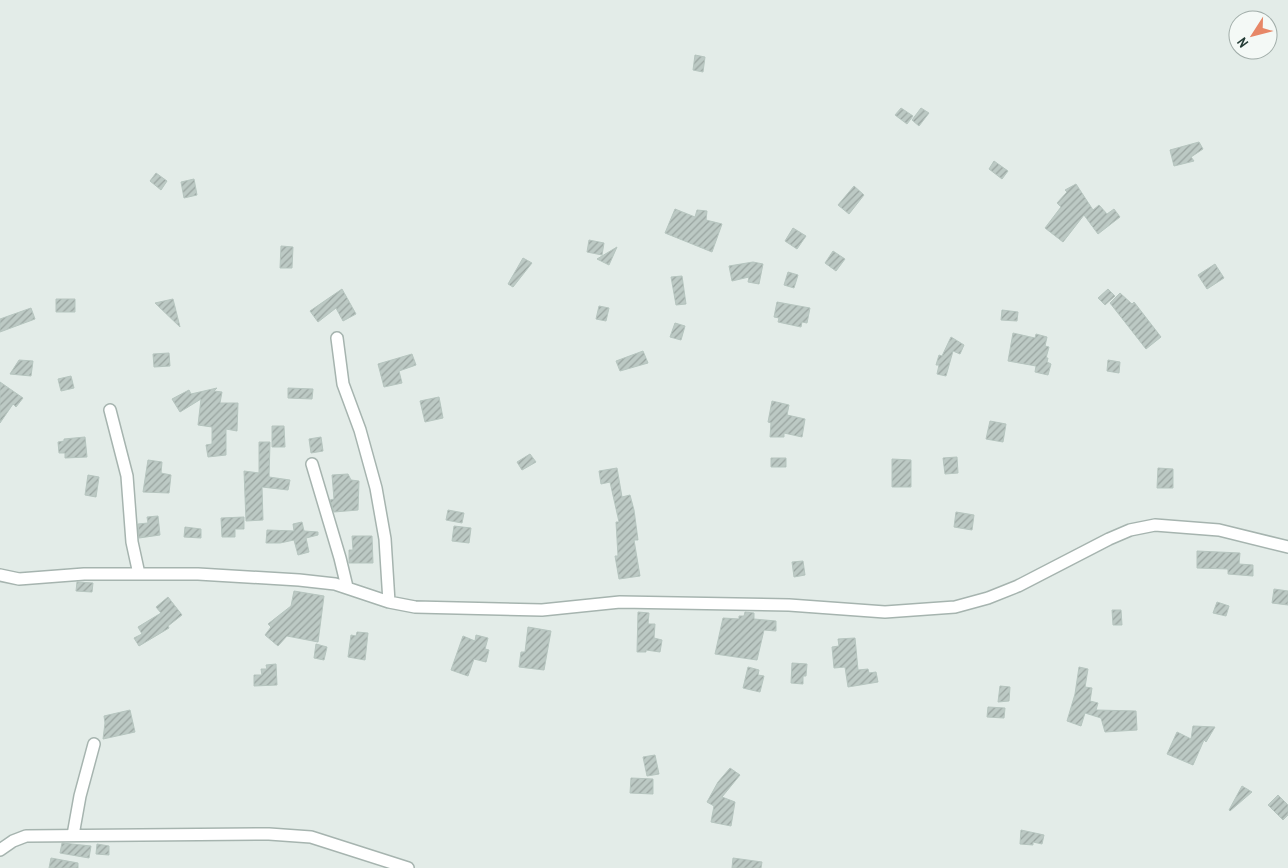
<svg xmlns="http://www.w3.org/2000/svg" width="1288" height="868" viewBox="0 0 1288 868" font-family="'Archivo Narrow',sans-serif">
<defs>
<pattern id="building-hatch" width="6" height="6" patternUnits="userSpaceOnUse" patternTransform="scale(1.25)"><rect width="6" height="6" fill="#bcc9c4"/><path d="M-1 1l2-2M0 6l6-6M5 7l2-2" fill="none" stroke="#99a4a0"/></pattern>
</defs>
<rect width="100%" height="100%" fill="#e3ece8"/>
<!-- building -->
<path fill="url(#building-hatch)" stroke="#b6c5bf" d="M695 55 705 57 703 72 693 70Z
M901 108 913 116 907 124 895 115Z
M921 108 929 113 919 126 912 120Z
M1199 142 1203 149 1191 157 1194 161 1174 166 1170 150Z
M994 161 1008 171 1002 179 989 169Z
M156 173 167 181 161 190 150 181Z
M194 179 197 195 184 198 181 182Z
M1076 184 1093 210 1099 205 1107 214 1114 209 1120 217 1098 234 1084 215 1063 242 1045 228 1061 207 1057 203 1067 192 1065 190Z
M854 186 864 195 849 214 838 205Z
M675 209 695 217 697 210 707 211 706 220 722 224 712 252 665 233Z
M793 228 806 236 797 249 785 241Z
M589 240 604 243 602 255 587 252Z
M281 246 293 247 292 268H280Z
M617 247 609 265 597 259Z
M833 251 845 259 836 271 825 263Z
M523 258 532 263 513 287 508 284Z
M753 262 763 264 759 284 748 282 749 277 732 281 729 266Z
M1215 264 1224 278 1207 289 1198 275Z
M788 272 798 275 794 288 784 285Z
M682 276 686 304 676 305 671 277Z
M342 289 356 314 343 321 336 308 318 322 310 311Z
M1108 289 1115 296 1105 305 1098 298Z
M1120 293 1132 304 1134 302 1161 337 1146 349 1110 303Z
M56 299H75V312H56Z
M173 299 180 327 155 303Z
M777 302 810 308 807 323 802 322 801 327 778 322 779 318 774 317Z
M599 306 609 308 606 321 596 319Z
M31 308 35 319 0 332V319Z
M1002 310 1018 312 1017 321 1001 320Z
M675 323 685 326 681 340 670 337Z
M1013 333 1035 338 1036 334 1047 337 1045 346 1049 347 1046 358H1048L1047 362 1051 364 1048 375 1035 372 1036 366 1008 361Z
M951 337 964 345 960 354 953 351 946 376 937 374 939 365H936L939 355 942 356Z
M643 351 648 363 620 371 616 361Z
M169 353 170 366 154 367 153 354Z
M412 354 416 365 399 371 402 383 384 387 378 364Z
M19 360 33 361 31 376 10 374Z
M1108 360 1120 362 1119 373 1107 371Z
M71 376 74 388 61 391 58 379Z
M0 382 23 398 16 407 13 404 0 423Z
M217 388 214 391 222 392 220 403H238L237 431 226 429V455L208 457 206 445 212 444V427L198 425 201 399 180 412 172 399 189 390 191 394Z
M288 388 313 389 312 399 288 398Z
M439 397 443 418 425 422 420 401Z
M772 401 789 405 787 415 805 419 802 437 784 433V437H770L771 423 768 422Z
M990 421 1006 424 1003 442 986 439Z
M272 426H284L285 447H272Z
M85 437 87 457 65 458V453H59L58 442 64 441V439Z
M321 437 323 451 311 453 309 439Z
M259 442H270L269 477 290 480 288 490 262 487 263 520 246 521 244 471 259 473Z
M530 454 536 462 522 470 517 462Z
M957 457 958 473 945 474 943 458Z
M771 458H786V467H771Z
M892 459 911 460V487H892Z
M148 460 162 462 161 473 171 475 169 493 143 492Z
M617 468 622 497 630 495 634 510 638 540H634L640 576 619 579 615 556H618L616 522H619L610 482 601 484 599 471Z
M1158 468 1173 469V488H1157Z
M348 474 351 480 359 481 358 510 334 512 330 500 334 499 332 475Z
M88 475 99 477 96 497 85 495Z
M448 510 464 513 462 523 446 520Z
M956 512 974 515 972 530 954 527Z
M158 516 160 535 139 538 138 524 148 523 147 517Z
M244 517V529H235V537H222L221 518Z
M302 522 304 531 318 532V535L306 538 309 552 298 555 294 540 280 543H266L267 530 294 531 293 524Z
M454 526 471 528 469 543 452 541Z
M185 527 201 529V538L184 537Z
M352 536H372L373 563H349V550H353Z
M1197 551 1240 553 1239 564 1253 565V576L1228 574V569L1197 568Z
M803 561 805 575 794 577 792 562Z
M77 582 93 583 92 592 76 591Z
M1274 589 1288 591V605L1272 603Z
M294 591 324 596 318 642 287 636 278 646 265 635 271 627 268 624 291 606Z
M168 597 182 615 168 626 169 628 139 646 134 638 142 634 138 627 161 613 156 607Z
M1217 602 1229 606 1226 616 1213 613Z
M1112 610H1121L1122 625H1113Z
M638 612 649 613 648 624H655L654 638 662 640 660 652 646 650V652H637Z
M745 612 754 613V619L776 621V631L764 630 757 660 715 654 723 618 739 619V616H744Z
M528 627 551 631 544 670 519 667 521 652H525Z
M357 632 368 633 365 660 348 657 351 635 356 636Z
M476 635 488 638 485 649 489 650 486 662 474 659 468 676 451 670 463 636 475 641Z
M855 638 858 670 868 669 869 673 876 672 878 682 848 687 845 667 834 668 832 647 839 646 838 639Z
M316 644 327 647 324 660 314 658Z
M792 663 807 664 806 676H803V684L791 683Z
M276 664 277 685 254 686V675H262L261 669H267L266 665Z
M748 667 759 670 758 675 764 676 760 692 743 688Z
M1079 667 1088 669 1085 687 1092 688 1090 701 1098 703 1096 710 1136 711 1137 730 1105 732 1101 718 1085 713 1081 726 1067 721 1075 694Z
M1000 686 1010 687 1009 701 998 702Z
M988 707 1005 708 1004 718 987 717Z
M130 710 135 732 103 739 105 723 104 716Z
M1193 726 1215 727 1206 742 1204 740 1193 765 1167 754 1177 732 1191 739Z
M655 755 659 774 647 776 643 757Z
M730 768 740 775 722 797 735 802 731 826 711 822 714 806 707 802 718 782Z
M631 778 653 779V794L630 793Z
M1242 786 1252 792 1230 811 1229 810Z
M1278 795 1288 805V815L1283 820 1268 805Z
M1021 830 1044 835 1042 844 1033 842V845L1020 844Z
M62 843 91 846 89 858 60 853Z
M97 844 109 846V855L96 854Z
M51 858 78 863V868H49Z
M733 858 762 862 761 868H732Z"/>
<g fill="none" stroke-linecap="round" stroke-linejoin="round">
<!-- minor casing -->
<g stroke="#a6b4af" stroke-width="14">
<path id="minor" d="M337 338 343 384 360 430 376 488 385 539 389 602
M110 410 127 476 132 542 139 574
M312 464 340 558 347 587
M0 575 19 579 84 574H198L299 580 335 584 389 602 415 607 542 610 620 602 789 605 885 612 955 607 988 598 1018 586 1109 539 1130 530 1155 525 1219 530 1288 547
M73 835 80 796 94 744
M0 850 13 841 26 836 269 834 311 837 408 868"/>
</g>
<!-- minor -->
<use href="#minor" stroke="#fff" stroke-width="11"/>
</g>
<!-- north arrow -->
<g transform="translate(1253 35) rotate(234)"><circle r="24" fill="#f4f9f6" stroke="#a1ada9"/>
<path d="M0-4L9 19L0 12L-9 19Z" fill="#e78767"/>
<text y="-8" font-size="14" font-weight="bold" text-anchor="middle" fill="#243c36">N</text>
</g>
</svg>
